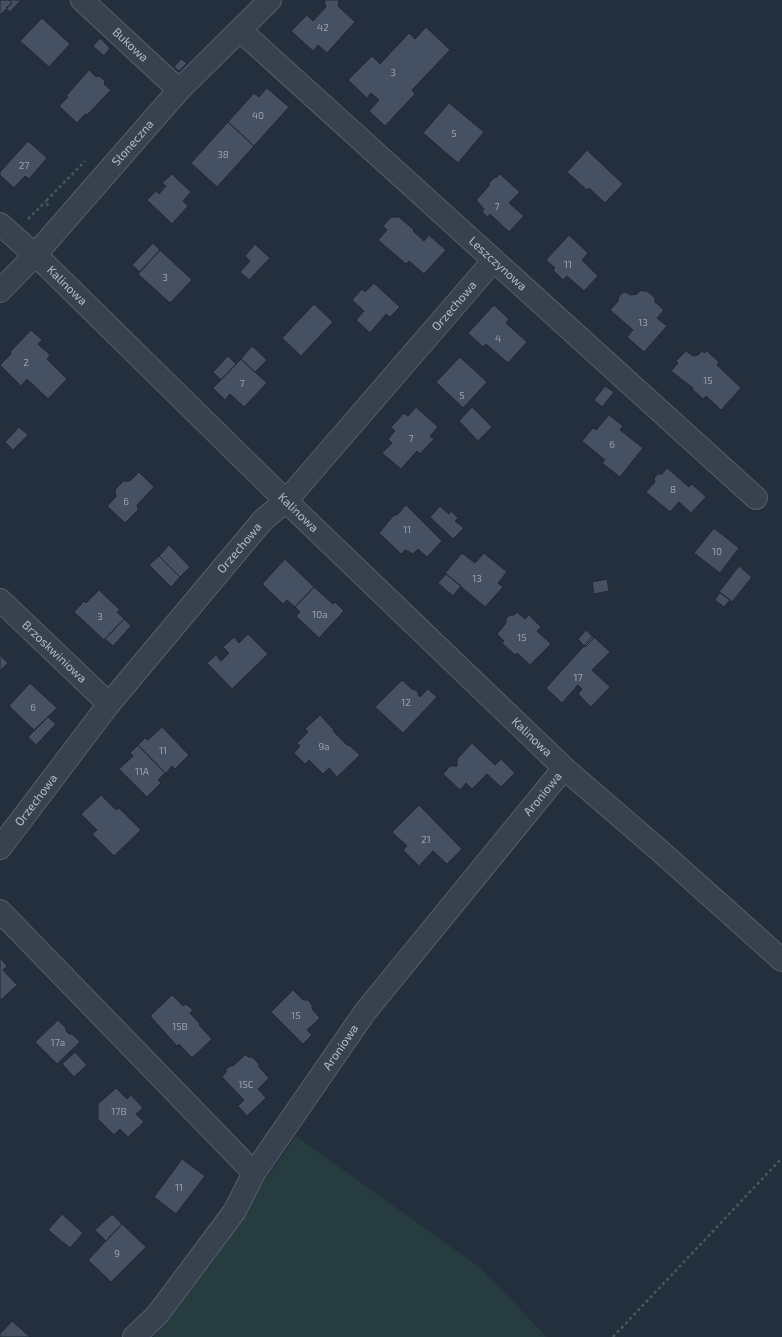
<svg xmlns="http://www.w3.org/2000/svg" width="782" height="1337" viewBox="0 0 782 1337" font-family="'Exo 2',sans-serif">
<rect width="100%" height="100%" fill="#242f3e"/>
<!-- green -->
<path fill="#263c3f" d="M296 1136 478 1266 547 1337H154Z"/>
<!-- building -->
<path fill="#455162" stroke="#1f2835" d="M0 0H9L12 3 0 15Z
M9 0H21L10 12 6 8 12 3Z
M324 0H339L338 6 355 22 327 53 318 45 313 51 291 31 307 15 313 21 326 7Z
M42 18 70 44 49 67 20 41Z
M426 27 450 50 412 90 415 94 385 126 369 111 379 100 371 93 367 98 348 80 372 56 380 64 409 33 415 39Z
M100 38 110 48 104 56 93 46Z
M181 59 187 63 179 71 174 67Z
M89 70 96 77 99 76 105 81 104 84 111 90 87 115 85 114 77 123 59 106 68 97 66 96Z
M267 88 289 107 254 146 228 122 254 93 259 97Z
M449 103 484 132 458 163 423 133Z
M228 122 254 146 217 187 191 163Z
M28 141 47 158 29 179 25 176 14 188 0 175V172Z
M587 150 623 184 605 203 589 188 587 190 567 172Z
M172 174 191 192 183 201 188 206 172 224 147 200 156 191 159 194 166 186 162 183Z
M500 174 520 192 509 203 524 216 509 232 490 214 488 217 482 212 484 209 476 200 489 186V183L494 178 497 177Z
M391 217H399L414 230 413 231 424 241 429 235 446 250 424 274 409 261 406 264 378 240 387 230 383 226Z
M569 235 588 253 582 260 598 276 584 291 567 276 563 280 553 270 555 268 546 260Z
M153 243 160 250 140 272 132 265Z
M255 244 270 258 249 280 240 272 250 261 245 256Z
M160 250 192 280 170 303 138 274Z
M374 283 400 307 390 317 386 314 370 333 356 320 364 311 352 300 362 289 365 292Z
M641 290 642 291H647L655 298V302L664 310 657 318 667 326 644 352 627 337 633 330 610 310 619 300 618 298 622 293 626 292 630 295 637 294Z
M314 304 333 322 301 356 282 338Z
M494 305 509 319 506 323 527 342 508 363 486 344 483 347 468 333Z
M31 330 42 340 38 344 50 355 47 359 67 379 48 399 27 379 21 386 0 365 11 354 10 352Z
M252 346 267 360 255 372 241 359Z
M686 351 693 356 698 355 702 351 704 353 707 351 719 362 717 365 741 388 721 410 706 396 703 399 692 389 693 388 671 371 678 363 676 361Z
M228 356 236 364 221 380 213 372Z
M460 357 487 382 463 408 436 382Z
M241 359 267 383 244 407 230 394 225 400 213 388Z
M605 386 614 392 602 407 594 400Z
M416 407 438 427 430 436 434 439 420 454 417 451 401 469 382 453 392 443 388 439 395 431 391 427 404 413 408 416Z
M472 407 492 427 478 441 459 421Z
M609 415 623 426 620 430 643 448 620 477 602 463 605 460 582 441 593 428 596 430Z
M19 427 28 435 13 450 5 442Z
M667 468 689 487 692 484 706 497 691 513 679 502 670 512 646 492 655 482 654 478 658 474H662Z
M139 472 154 487 137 505 138 508V510L125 523 107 506 116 497 115 490 123 481H130Z
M406 505 442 541 427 557 418 549 413 554 408 551 405 550 401 554 379 533 394 515H397Z
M440 506 449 514 451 511 458 518 455 521 464 528 453 539 430 517Z
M714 528 739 548 720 573 694 553Z
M169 545 190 567 180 577 159 556Z
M462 553 475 563 484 553 507 572 498 583 503 587 485 607 445 573Z
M159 556 180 577 171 587 149 565Z
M285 559 314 587 295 607 287 600 283 604 262 584Z
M739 566 752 577 732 602 719 592Z
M446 574 461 586 453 596 438 583Z
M607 579 609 591 594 594 592 582Z
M314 587 333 604 335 602 344 611 319 638 296 616 300 612 295 607Z
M99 590 120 610 117 612 124 619 104 640 74 612 84 601 86 603Z
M720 592 730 600 724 607 715 600Z
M517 612 525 619 529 615 541 627 537 631 551 644 530 665 517 653 515 655 502 643 504 641 497 634 506 623V619L510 615H514Z
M124 619 131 626 113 646 105 639Z
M586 630 594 638 585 647 578 639Z
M248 634 268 654 232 689 207 663 216 655 221 661 229 653 223 647 234 637 239 643Z
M593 636 610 652 592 670 610 687 591 707 578 694 582 689 578 685 562 703 546 688Z
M0 655 8 663 0 671Z
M402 680 413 690 414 689 419 693 418 695 420 697 428 689 437 697 403 733 375 707Z
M30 683 57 708 34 730 9 706Z
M320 715 334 730 333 731 348 746 349 745 360 755 337 777 329 768 323 774 309 760 305 764 294 753 300 746 297 743 308 732 305 729Z
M48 717 56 724 36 745 28 737Z
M162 727 189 755 175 769 172 766 166 773 168 776 138 745 145 738 148 740Z
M472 743 495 765 501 759 515 773 501 787 487 774 472 789 466 783 460 790 443 774 450 766H457V759Z
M138 745 168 776 165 773 158 780 161 783 147 797 119 769 133 756 130 753Z
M101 795 116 810 119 808 141 830 114 856 92 834 97 830 81 814Z
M419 805 462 849 447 864 433 851 419 866 403 850 407 846 392 832Z
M0 958 7 966 3 970 17 985 1 1000 0 999Z
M293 990 303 1000H308L312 1005V1009L320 1018 307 1030 312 1035 303 1044 271 1012Z
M172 995 183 1006 186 1004 193 1010 190 1013 200 1024 199 1025 212 1039 192 1058 179 1044 177 1046 150 1016Z
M58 1020 66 1028V1031L69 1034H72L80 1042 57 1064 35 1042Z
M75 1052 87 1065 74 1077 62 1064Z
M246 1054 248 1057H252L259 1064V1067L269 1078 258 1089 266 1098 247 1116 238 1106 244 1100 222 1077 226 1072V1069L230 1066H233Z
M116 1088 127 1099 131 1095 143 1108 136 1114 144 1122 128 1137 120 1129 114 1135 98 1119V1104Z
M182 1159 205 1176 176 1214 154 1197Z
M62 1214 83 1233 70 1248 48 1230Z
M112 1214 122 1224 106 1241 95 1230Z
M122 1224 146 1247 111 1282 88 1260Z
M12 1321 30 1337H0V1334Z"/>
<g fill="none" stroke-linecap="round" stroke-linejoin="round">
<!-- minor casing -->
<g stroke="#565f6c" stroke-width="24">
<g id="minor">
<path id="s1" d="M82 0 179 90"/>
<path id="s2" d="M240 30 756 498"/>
<path id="s3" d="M0 224 45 264 286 501 564 768 659 850 782 960"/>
<path id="s4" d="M0 291 35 255 179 90 270 0"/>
<path id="s5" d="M0 600 109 704"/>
<path id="s6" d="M0 848 109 704 263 520 286 501 494 260"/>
<path d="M0 911 254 1173"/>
<path id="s7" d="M134 1337 157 1315 234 1212 254 1173 365 1012 564 768"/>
</g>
</g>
<!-- path -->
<path stroke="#44595c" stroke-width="2.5" stroke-dasharray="3 3" stroke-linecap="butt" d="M48 206 46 201 85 161
M28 219 46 201
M613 1337 782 1158"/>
<!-- minor -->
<use href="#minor" stroke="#38414e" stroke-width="22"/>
</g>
<g text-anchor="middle" stroke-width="4" stroke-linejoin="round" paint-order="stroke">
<!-- number labels -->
<g font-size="10" fill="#98a1af">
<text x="323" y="31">42</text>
<text x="393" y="76">3</text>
<text x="258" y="119">40</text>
<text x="454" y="137">5</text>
<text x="223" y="158">38</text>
<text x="24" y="169">27</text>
<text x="497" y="210">7</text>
<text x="568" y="268">11</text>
<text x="165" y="281">3</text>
<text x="643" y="326">13</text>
<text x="498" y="342">4</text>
<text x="26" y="366">2</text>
<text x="708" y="384">15</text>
<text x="242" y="387">7</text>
<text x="462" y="399">5</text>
<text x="411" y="442">7</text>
<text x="612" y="448">6</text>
<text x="673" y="493">8</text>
<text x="126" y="505">6</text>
<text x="407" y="533">11</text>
<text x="717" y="555">10</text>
<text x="477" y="582">13</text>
<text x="320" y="618">10a</text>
<text x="100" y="620">3</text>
<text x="522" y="641">15</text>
<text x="578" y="681">17</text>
<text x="406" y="706">12</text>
<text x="33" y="711">6</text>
<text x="324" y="750">9a</text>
<text x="163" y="754">11</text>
<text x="142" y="775">11A</text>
<text x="426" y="843">21</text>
<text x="296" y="1019">15</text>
<text x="180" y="1030">15B</text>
<text x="58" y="1046">17a</text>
<text x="246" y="1088">15C</text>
<text x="119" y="1115">17B</text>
<text x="179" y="1191">11</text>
<text x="117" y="1257">9</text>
</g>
<!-- street labels -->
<g font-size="12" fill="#b4bcc9" stroke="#1d2633">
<text dy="4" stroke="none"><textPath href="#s1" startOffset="66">Bukowa</textPath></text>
<text dy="4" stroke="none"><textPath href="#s4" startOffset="199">Słoneczna</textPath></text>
<text dy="4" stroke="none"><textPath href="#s2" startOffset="348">Leszczynowa</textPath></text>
<text dy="4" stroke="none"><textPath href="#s3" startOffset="91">Kalinowa</textPath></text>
<text dy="4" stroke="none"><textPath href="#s6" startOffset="708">Orzechowa</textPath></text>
<text dy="4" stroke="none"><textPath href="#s3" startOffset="415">Kalinowa</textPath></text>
<text dy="4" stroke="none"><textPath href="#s6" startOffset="384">Orzechowa</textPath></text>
<text dy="4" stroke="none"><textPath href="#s5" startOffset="75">Brzoskwiniowa</textPath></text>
<text dy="4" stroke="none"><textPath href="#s3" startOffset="739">Kalinowa</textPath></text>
<text dy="4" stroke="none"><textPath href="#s7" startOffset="681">Aroniowa</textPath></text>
<text dy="4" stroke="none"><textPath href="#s6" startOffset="60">Orzechowa</textPath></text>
<text dy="4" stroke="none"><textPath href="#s7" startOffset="357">Aroniowa</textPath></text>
</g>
</g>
</svg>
